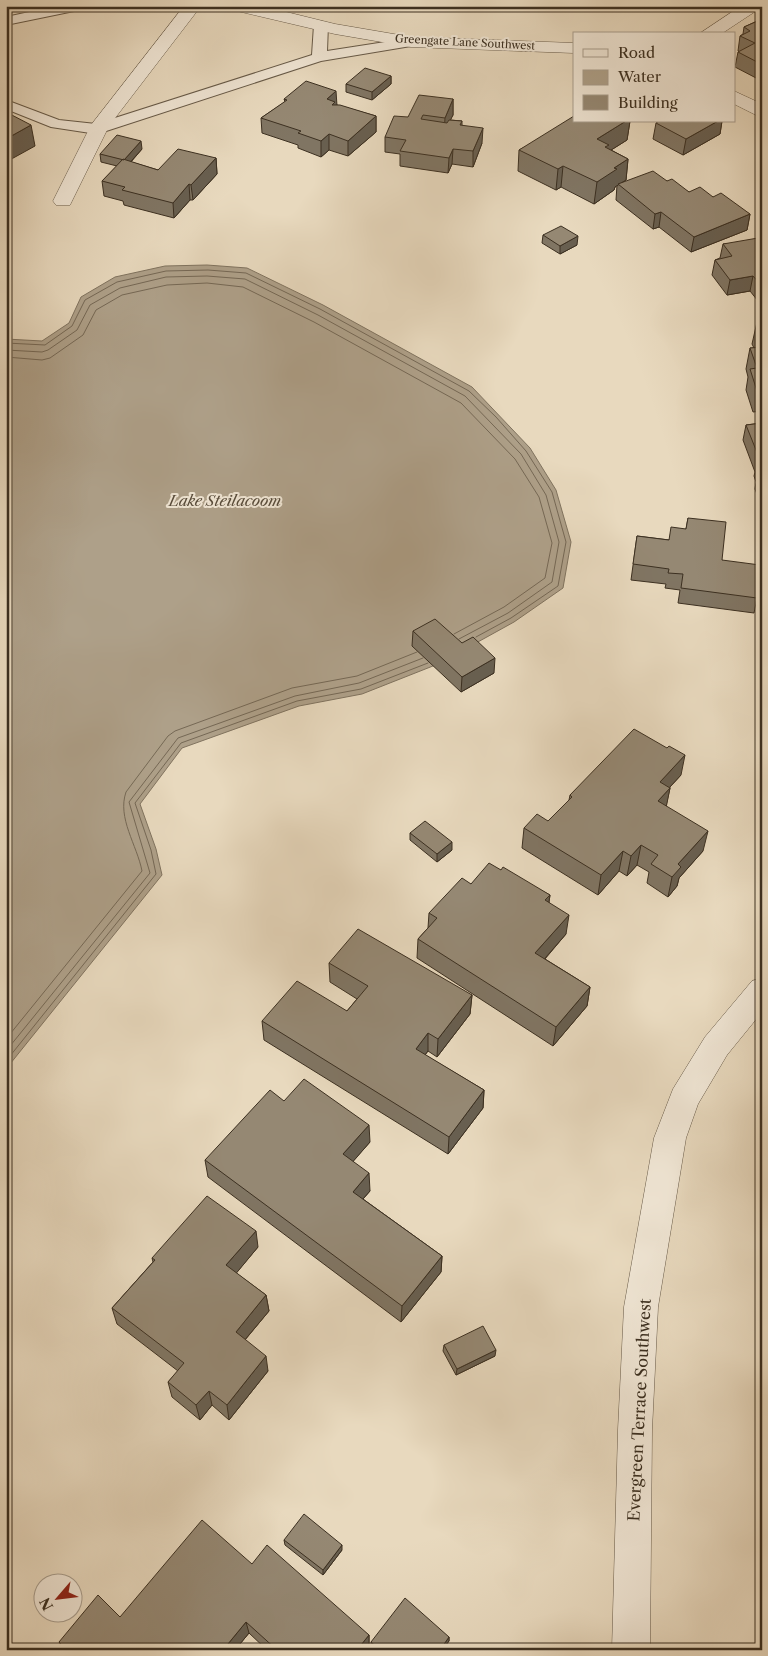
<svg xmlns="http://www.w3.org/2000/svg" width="768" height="1656" viewBox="0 0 768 1656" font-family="'Libre Caslon Text',serif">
<rect width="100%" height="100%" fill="#e8d9be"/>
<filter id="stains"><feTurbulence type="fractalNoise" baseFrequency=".004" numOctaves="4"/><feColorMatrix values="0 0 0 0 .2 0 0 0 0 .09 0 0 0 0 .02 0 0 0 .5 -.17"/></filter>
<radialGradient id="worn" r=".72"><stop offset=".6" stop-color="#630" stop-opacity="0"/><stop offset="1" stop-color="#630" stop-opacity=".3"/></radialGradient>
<!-- water -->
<path fill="#aea089" stroke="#80735f" d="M207 265 247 268 323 305 472 387 530 448 556 490 571 542 563 588 514 622 438 664 362 694 299 706 182 748 140 804 156 849 162 875 6 1069V339L42 341 69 323 81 297 115 277 165 266Z"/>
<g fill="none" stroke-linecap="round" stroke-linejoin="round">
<!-- shore -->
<path stroke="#756855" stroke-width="1" d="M6 343 45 345 72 326 85 300 117 282 166 271 208 270 246 273 320 309 469 391 496 417 526 451 552 492 566 542 558 586 511 618 476 637
M6 350 42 352 48 350 77 330 90 305 120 288 166 277 207 276 245 279 318 315 465 396 521 454 546 495 559 542 552 582 508 613 459 639
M6 357 42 360 50 358 83 335 96 310 122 295 167 285 207 283 243 287 314 322 461 403 515 459 539 497 552 543 545 578 504 607 454 634
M6 1039 142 871C137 845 117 818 126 792L168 736 175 731 292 688 357 676 417 652
M6 1051 150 873 129 802 178 738 295 696 359 683 423 658
M6 1061 156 874 151 850 135 803 181 743 297 701 361 689 428 663"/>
<!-- service casing -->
<g stroke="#675a48" stroke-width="2">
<path id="service" d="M57 6H86L79 10 6 25V17Z
M321 21 328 25 327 51 411 38 418 42 411 46 321 61 97 134 51 127 6 109V100L59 120 96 124 312 55 314 25Z"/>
</g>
<!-- minor casing -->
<g stroke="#675a48" stroke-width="1">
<path id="minor" d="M184 6H201L109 126 70 205H56L53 201 91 125Z
M231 6H262L335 24 411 37 574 43V53L411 47 335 34 233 10Z
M741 6 762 7 721 34H699Z
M734 91 762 104V118L734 104Z
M762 978V1012L727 1055 698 1104 686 1138 658 1307 652 1430 650 1650H612L618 1430 624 1307 654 1138 673 1089 705 1037 752 981Z"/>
</g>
<!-- service -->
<use href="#service" fill="#f0e6d5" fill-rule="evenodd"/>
<!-- minor -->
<use href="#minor" fill="#f0e6d5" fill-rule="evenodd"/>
</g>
<!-- wall -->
<path fill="#807563" stroke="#3c3021" d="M513 6H592V11H513Z
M675 6H696L690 11Z
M762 19V77L758 79 735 67 738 52 739 51H738L740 36 743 34 744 27Z
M391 76V84L372 100 346 92V84Z
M284 99 337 105 376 116V132L348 156 329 150 321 157 298 148V145L262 133 261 118 285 102Z
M453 99V115L450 120 462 121V125L482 143 473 167 452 164 448 173 400 166V154L385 152V137L408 117Z
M574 121H630L627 140 611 150 628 159 626 180 620 183 667 181 689 192 713 197 750 214 747 230 691 252 659 227 653 229 616 200 617 185 615 187 614 190 594 204 561 187 556 190 518 171 519 150Z
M659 121H722L720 134 683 155 653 139 656 123Z
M142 149 131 162 158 170 216 158 217 174 193 200H190L174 218 124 205 123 201 104 196 102 181 117 166 101 162 100 154Z
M543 235 577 245 560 254 542 243Z
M762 242V306L750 291 727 295 712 275 715 260 720 258 723 244Z
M6 278 9 286 8 299H6Z
M757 322H762V411L753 412 746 390 748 377 746 369 750 348H754L752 344Z
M762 423V508L755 489 756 482 754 476 755 472 743 440 746 425Z
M688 518 722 560 757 598 754 613 678 603 680 590 665 588 666 584 631 580 637 536 669 540 686 529Z
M413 631 494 673 461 692 412 646Z
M681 775 670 787V788L666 806 703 851 679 878 677 886 668 897 647 883 649 872 637 865 627 876 619 871 598 895 522 848 524 828 548 821 569 800 570 795Z
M410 833 452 850 437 862 410 840Z
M501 870 550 895 549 902 566 934 545 959 590 987 587 1006 553 1046 417 958 418 939 428 928 429 913 471 884Z
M329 963 472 995 470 1014 437 1057 428 1051 425 1055 484 1090 483 1108 448 1154 264 1040 262 1021 347 1011 357 999 330 982Z
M284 1101 370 1142 353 1161 370 1191 363 1199 442 1256 441 1272 401 1322 208 1177 205 1160Z
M762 1232V1241L759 1240Z
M258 1247 236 1273 266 1295 269 1311 245 1340 268 1371 229 1420 212 1405 200 1420 172 1397 168 1382 178 1371 117 1324 112 1308 153 1262 152 1258Z
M444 1345 495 1356 456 1375 443 1351Z
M284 1540 342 1550 323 1575 285 1545Z
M252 1564 369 1635V1646L366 1650H267L249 1633 235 1650H64L59 1642Z
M449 1637V1641L442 1650H376L371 1646V1642Z"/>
<!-- shaded-wall -->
<path fill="#685f50" stroke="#3c3021" d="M691 6H696L690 11Z
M761 64H762V77L758 79Z
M391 76V84L372 100V92Z
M336 91 337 106 335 108 327 99Z
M453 99V115L444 133 445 118Z
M376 116V132L348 156V141Z
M626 121H630L627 140 608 152 597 139Z
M718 121H722L720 134 683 155 686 139Z
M31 125 35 146 6 162V139Z
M483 128 482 143 473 167V151Z
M329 134V150L321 157V141Z
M141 141 142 149 125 168 124 160Z
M453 149 452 164 448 173 449 158Z
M216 158 217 174 193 200 191 185Z
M628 159 626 180 615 187 614 190 594 204 597 182 614 168Z
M563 166 561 187 556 190 558 169Z
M189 184 190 200 174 218 173 203Z
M661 212 659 227 653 229 655 214Z
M750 214 747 230 691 252 694 237Z
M578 236 577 245 560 254V246Z
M753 276 750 291 727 295 730 280Z
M8 278 9 286 8 299 6 291Z
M495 658 494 673 461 692 462 677Z
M685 755 681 775 656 802 660 782Z
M670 788 666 808 658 801Z
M708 831 703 851 679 878 677 886 668 897 672 877 678 864Z
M452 842V850L437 862V854Z
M641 845 637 865 627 876 631 856Z
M623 851 619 871 598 895 601 875Z
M550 895 547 914 545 900Z
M569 915 566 934 533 972 535 953Z
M590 987 587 1006 553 1046 556 1027Z
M472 995 470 1014 437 1057 438 1039Z
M428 1033V1051L415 1067 416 1049Z
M484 1090 483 1108 448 1154 449 1137Z
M369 1125 370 1142 344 1172 343 1154Z
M369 1173 370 1191 354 1209 353 1192Z
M256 1231 258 1247 229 1282 226 1265Z
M442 1256 441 1272 401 1322 402 1306Z
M266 1295 269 1311 238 1348 236 1332Z
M496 1350 495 1356 456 1375 457 1369Z
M266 1356 268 1371 229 1420 227 1405Z
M209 1391 212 1405 200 1420 196 1405Z
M342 1545V1550L323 1575V1570Z
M246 1622 249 1633 235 1650H223Z
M369 1635V1646L366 1650H357Z
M449 1637V1641L442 1650H440Z"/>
<!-- building -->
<path fill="#958873" stroke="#3c3021" d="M762 19V64H761L738 52 755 43 740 36 750 31 744 27Z
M365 68 391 76 372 92 346 84Z
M306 81 336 91 327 99 335 102 332 105H340L376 116 348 141 329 134 321 141 298 133 301 131 261 118 287 100 284 99Z
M419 95 453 99 445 118 423 115 421 119 447 123 449 120 462 121 460 125 483 128 473 151 453 149 449 158 400 151 406 140 385 137 394 116 408 117Z
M6 112 31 125 6 139Z
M574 116V121H626L597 139 609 145 605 147 628 159 614 168 617 169 597 182 563 166 558 169 519 150Z
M659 121H718L686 139 656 123Z
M117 135 141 141 124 160 100 154Z
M178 149 216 158 191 185 189 184 173 203 122 190 125 187 102 181 123 159 158 170Z
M653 171 667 181 672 179 689 192 700 187 713 197 721 193 750 214 694 237 661 212 655 214 618 184Z
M561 226 578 236 560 246 543 235Z
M758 238 762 242V286L753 276 730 280 715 260 732 256 723 244Z
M6 278H8L6 291Z
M757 322H762V337Z
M762 347V390L757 391 750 369 757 368 750 348Z
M762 423V483L758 473H762L757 461 760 460 746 425Z
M688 518 726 522 722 560 760 565 757 598 681 588 683 574 668 573 669 569 633 564 637 536 669 540 671 527 686 529Z
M435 619 462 643 473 637 495 658 462 677 413 631Z
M634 729 667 748 669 746 685 755 660 782 670 788 658 801 708 831 678 864 681 867 672 877 651 864 658 855 641 845 631 856 623 851 601 875 524 828 537 814 548 821 572 797 570 795Z
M425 821 452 842 437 854 410 833Z
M489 863 501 870 503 867 550 895 545 900 569 915 535 953 590 987 556 1027 418 939 437 918 429 913 462 878 471 884Z
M358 929 472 995 438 1039 428 1033 416 1049 484 1090 449 1137 262 1021 297 981 347 1011 368 986 329 963Z
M304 1079 369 1125 343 1154 369 1173 353 1192 442 1256 402 1306 205 1160 270 1090 284 1101Z
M207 1196 256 1231 226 1265 266 1295 236 1332 266 1356 227 1405 209 1391 196 1405 168 1382 184 1363 112 1308 155 1260 152 1258Z
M483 1326 496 1350 457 1369 444 1345Z
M304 1514 342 1545 323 1570 284 1540Z
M202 1520 252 1564 267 1545 369 1635 357 1650H288L286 1648 284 1650H277L246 1622 223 1650H67L59 1642 98 1595 120 1617Z
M405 1598 449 1637 440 1650H380L371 1642Z"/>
<g text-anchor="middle" stroke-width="4" stroke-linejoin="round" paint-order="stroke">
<!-- far-street labels -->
<g font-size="11" fill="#3c3021" stroke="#f0e6d5">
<text transform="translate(465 42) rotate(3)" y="4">Greengate Lane Southwest</text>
</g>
<!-- water labels -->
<g font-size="15" font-style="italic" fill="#584c3b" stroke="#f0e6d5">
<text x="225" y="506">Lake Steilacoom</text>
</g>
<!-- near-street labels -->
<g font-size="16" fill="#3c3021" stroke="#f0e6d5">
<text transform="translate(639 1410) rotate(-87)" y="6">Evergreen Terrace Southwest</text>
</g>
</g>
<!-- margin -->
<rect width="768" height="1656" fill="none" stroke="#e8d9be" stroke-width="25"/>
<rect x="8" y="8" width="753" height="1641" fill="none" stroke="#3c3021" stroke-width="2.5"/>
<rect x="12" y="12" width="743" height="1631" fill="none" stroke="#3c3021"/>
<!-- legend -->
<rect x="573" y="32" width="162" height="90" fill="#f0e6d5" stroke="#a89d8d"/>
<rect x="583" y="49" width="25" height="8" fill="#f0e6d5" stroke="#a89d8d"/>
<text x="618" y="58" font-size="15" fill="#3c3021">Road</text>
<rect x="583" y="70" width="25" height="15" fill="#aea089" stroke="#a89d8d"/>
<text x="618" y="82" font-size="15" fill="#3c3021">Water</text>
<rect x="583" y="95" width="25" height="15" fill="#958873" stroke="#a89d8d"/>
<text x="618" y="108" font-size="15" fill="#3c3021">Building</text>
<!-- north arrow -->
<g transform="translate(58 1598) rotate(242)"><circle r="24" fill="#f0e6d5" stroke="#a89d8d"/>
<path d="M0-4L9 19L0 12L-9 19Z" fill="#8f2418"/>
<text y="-8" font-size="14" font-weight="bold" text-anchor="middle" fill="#3c3021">N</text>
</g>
<rect width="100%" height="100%" filter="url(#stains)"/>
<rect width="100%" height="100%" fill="url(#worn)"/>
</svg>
